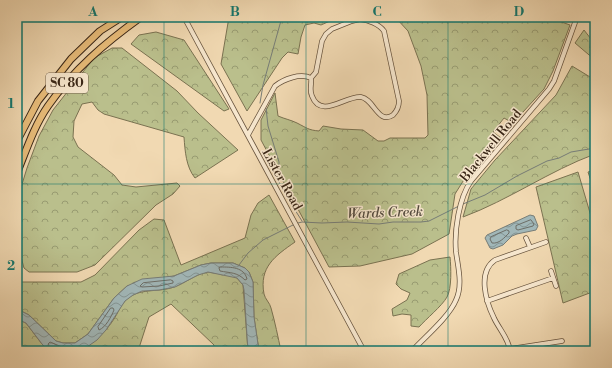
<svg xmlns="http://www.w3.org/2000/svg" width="612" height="368" viewBox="0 0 612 368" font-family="'Libre Bodoni',serif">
<defs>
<pattern id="forest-crowns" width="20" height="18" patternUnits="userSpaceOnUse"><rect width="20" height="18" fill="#babf8c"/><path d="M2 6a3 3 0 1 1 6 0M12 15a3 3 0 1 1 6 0" fill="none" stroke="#989b71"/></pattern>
<pattern id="water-waves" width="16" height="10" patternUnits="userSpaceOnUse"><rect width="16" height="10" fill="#a1b7b8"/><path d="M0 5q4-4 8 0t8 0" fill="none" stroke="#849595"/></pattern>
</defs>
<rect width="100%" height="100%" fill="#f1d9b2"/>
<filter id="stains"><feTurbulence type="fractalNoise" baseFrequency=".005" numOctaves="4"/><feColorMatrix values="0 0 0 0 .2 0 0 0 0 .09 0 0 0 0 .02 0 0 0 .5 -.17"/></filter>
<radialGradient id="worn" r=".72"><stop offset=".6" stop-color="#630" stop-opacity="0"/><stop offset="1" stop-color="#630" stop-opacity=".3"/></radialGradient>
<!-- forest -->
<path fill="url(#forest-crowns)" stroke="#7a7251" d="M229 17H339L321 25 314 23 305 25 301 37 298 54 288 52 282 58 247 111 221 64Z
M395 17H554L553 19 570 25 553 71 544 89 513 123 504 118 493 132 501 138 470 170 455 194 449 234 412 254 360 266 329 267 261 140V120L275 93 278 116C285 119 291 120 297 123 307 128 308 130 319 131L323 126 341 129 363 130 378 141H384L390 138H425L428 135 427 95 421 66 408 31Z
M584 30 591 39 590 48 595 52V60L575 43Z
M156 32 184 40 229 109 224 111 131 44 139 35Z
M112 48H122L177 91 198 113 238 150 195 178C186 167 185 151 184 137L104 114 98 110 92 102 82 104 74 121 73 137 78 147 114 175 122 185 136 187 177 183 180 186 173 194 156 205 95 265 77 272H29L24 268 20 253 18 228 19 194 27 168 39 136 53 110 94 58Z
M572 66 595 80V154C549 171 509 200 463 217L471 189 495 160 556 95Z
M595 170V193L588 172Z
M578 172 593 223 595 235V291L563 303 536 187Z
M269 195 295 242C275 256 259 267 264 294 265 299 270 303 271 308 275 322 278 337 281 351H259L254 317 253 282 249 272 245 268 233 263H211L201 265 174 276 127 286 114 298 88 334 75 343H63L56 341 29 315 17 309V287L19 282H81L95 275 139 230 154 219 164 220 181 265 245 238 251 215 258 203Z
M450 257C451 267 452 288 447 297 442 306 426 319 419 327L411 326V315L402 314 393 316 392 309 407 300 410 293 401 289 396 284 399 274 430 260Z
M208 272 233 276 237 278 243 285 248 351H214V345L171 304 149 317 138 351H77C92 345 105 333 114 319 118 313 120 306 125 301 138 287 158 293 174 287 186 283 195 274 208 272Z
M17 319 26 323 42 344 50 351H17Z"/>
<!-- water -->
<path fill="url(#water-waves)" stroke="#777d77" d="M530 215 534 216 538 226 536 230 517 234 512 236 503 245 493 249 490 248 485 238 487 235Z
M211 263H233L245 268 249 272 253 282 254 317 259 351H248L244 290 243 285 237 278 208 272 198 275 175 287 159 290 142 291 133 295 125 301 106 330 97 340 87 347 77 351 48 350 42 344 26 323 17 319V309L29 315 56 341 63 343H75L88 334 114 298 127 286 142 279 174 276 201 265Z"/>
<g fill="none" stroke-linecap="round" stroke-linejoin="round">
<!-- shore -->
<path stroke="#6d6e67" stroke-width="1" d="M531 220 534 224 533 226 518 230 516 229V226Z
M507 230 509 231V233C504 238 499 244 492 243L490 239 491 237Z
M221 267C231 267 244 267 247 279L245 280C237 272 230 273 220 271L219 268Z
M171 280 173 281V283L159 286 142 287 140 286 143 283Z
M111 308H113L114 310C111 317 106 327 99 330L98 327Z
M52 351 48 344 50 342 62 347 76 348 77 351"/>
<!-- stream -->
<path stroke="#777d77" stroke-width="1" d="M260 103 263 85 282 17
M266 108 268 126 279 162V182L292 204
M463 204 485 195 517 176 547 161 559 158 571 152 595 148
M295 210 302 221
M298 223 302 222 322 223 347 222 379 224 393 222H421L429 221 459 206
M239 265 248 253 263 240 293 225"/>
<!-- minor casing -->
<g stroke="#67533d" stroke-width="5.5">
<path id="minor" d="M184 17 364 351
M360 19C368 20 379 24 384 31L399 101C399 106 397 111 393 115 378 125 374 99 361 97 346 95 321 120 312 96 309 90 312 84 311 78L316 72 322 41 326 34 332 29 352 21Z
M248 135 275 86C284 79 300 73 311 78
M526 238 530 247
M551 271 556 286
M487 301 553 278
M544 344 545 351
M510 349 562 341
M412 351C425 337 449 317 456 300 463 285 458 267 456 252 454 231 459 198 471 181L549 89 554 81 577 17
M510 351C509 339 499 329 494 318 486 302 477 272 495 260L546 242"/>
</g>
<!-- primary casing -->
<g stroke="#392616" stroke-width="8">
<path id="primary" d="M17 141 38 101 71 59 100 31 122 17
M17 173C26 151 34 126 48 106 74 69 105 43 141 17"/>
</g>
<!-- minor -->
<use href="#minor" stroke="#f6e6cd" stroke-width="4"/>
<!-- primary -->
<use href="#primary" stroke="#e8bc79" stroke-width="6"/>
</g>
<!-- grid -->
<path fill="none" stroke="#0f766e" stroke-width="1" stroke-opacity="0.55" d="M164 17V351M306 17V351M448 17V351M17 184H595"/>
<g text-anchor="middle" stroke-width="3" stroke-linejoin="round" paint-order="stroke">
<!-- shield labels -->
<rect fill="#f6e6cd" stroke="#72604d" stroke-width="1" x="46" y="73" width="42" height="20" rx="3"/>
<g font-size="12" font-weight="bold" fill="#392616">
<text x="67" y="87">SC 80</text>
</g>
<!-- street labels -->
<g font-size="13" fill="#392616" stroke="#f6e6cd">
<text transform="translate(490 145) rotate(-51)" y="5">Blackwell Road</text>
<text transform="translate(283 179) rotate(61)" y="5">Lister Road</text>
</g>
<!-- water labels -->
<g font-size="14" font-style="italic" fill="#534a3e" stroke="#f6e6cd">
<text transform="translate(385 212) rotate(-2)" y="5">Wards Creek</text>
</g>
</g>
<!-- margin -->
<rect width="612" height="368" fill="none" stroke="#f1d9b2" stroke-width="44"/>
<rect x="22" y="22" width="568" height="324" fill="none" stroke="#0f766e" stroke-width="1.5"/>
<g font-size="13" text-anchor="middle" font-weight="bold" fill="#0f766e">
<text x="93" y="16">A</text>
<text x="235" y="16">B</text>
<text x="377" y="16">C</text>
<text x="519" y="16">D</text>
<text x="11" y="108">1</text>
<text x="11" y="270">2</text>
</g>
<rect width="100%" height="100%" filter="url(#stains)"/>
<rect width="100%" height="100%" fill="url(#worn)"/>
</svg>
